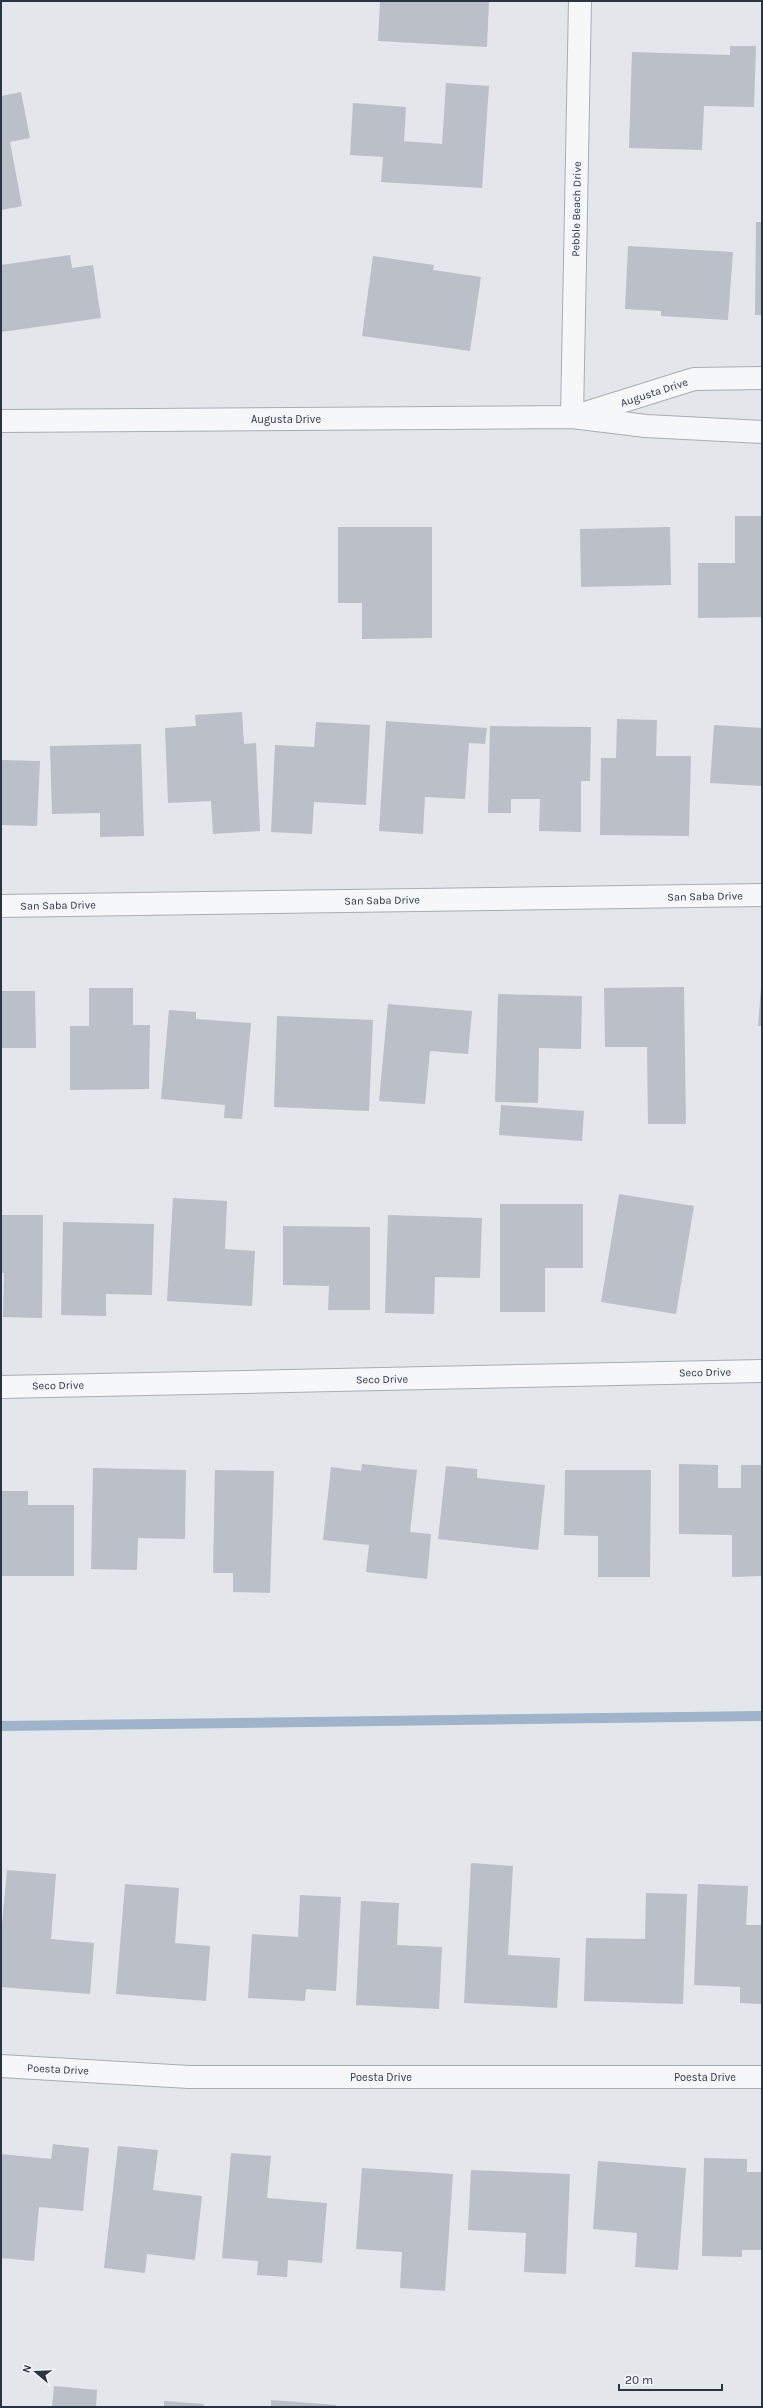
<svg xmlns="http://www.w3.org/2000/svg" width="763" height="2408" viewBox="0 0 763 2408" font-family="Karla,sans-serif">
<rect width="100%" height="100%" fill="#e3e6eb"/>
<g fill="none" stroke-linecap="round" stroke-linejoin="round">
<!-- stream -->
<path stroke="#9fb3ca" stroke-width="10" d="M1 1726 762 1716"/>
</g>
<!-- building -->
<path fill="#bbbfc8" d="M380 1H489L487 47 378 41Z
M730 46H756L754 107 704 106 702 150 629 148 632 52 730 55Z
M446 83 489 86 482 188 381 182 383 157 350 155 353 103 406 107 404 141 442 144Z
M21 92 30 138 10 142 22 206 1 210V96Z
M756 222H762V315H755Z
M628 246 733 252 728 320 661 316V311L625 309Z
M70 255 72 268 93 265 101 318 1 332V265Z
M373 256 434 265 433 270 481 277 470 351 362 336Z
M735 516H762V617L698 618V563H735Z
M338 527H432V638L362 639V603H338Z
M670 527 671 585 581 587 580 529Z
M242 712 244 744 256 743 260 831 213 834 211 801 168 803 165 728 196 726 195 715Z
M617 719 657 720 656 756H691L689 836 600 835 601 758H616Z
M386 721 487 728 485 744 469 743 465 799 425 797 423 834 379 831Z
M316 722 370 725 366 805 314 802 312 834 271 832 275 745 314 747Z
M714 725 762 728V786L710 783Z
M490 726 591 727 590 781H581V832L539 831 540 799H511V813H488Z
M141 744 144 836 100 837V813L52 814 50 746Z
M1 760 40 761 37 826 1 825Z
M684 987 686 1124H648L647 1047H605L604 988Z
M89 988H133V1025H150L149 1089 70 1090V1026H89Z
M761 988H762V1026H758Z
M1 991H35L36 1048H1Z
M498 994 582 996 581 1049 539 1048 538 1103 495 1102Z
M388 1004 472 1011 468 1054 430 1051 425 1104 379 1101Z
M169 1010 196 1012V1019L251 1023 242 1119 224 1118 225 1105 161 1099Z
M277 1016 373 1020 369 1111 274 1107Z
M501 1105 584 1111 582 1141 499 1135Z
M619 1194 694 1206 676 1314 601 1302Z
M173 1198 227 1201 225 1249 255 1251 252 1306 167 1301Z
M500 1204H583V1268H545V1312H500Z
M1 1215H43L42 1318 3 1317 4 1273H1Z
M388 1215 482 1218 480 1278 435 1277 434 1314 385 1313Z
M63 1222 154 1224 152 1295 106 1294V1316L61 1315Z
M283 1226 370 1227V1310H328L329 1286 283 1285Z
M362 1464 417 1470 410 1532 431 1534 427 1579 366 1572 369 1545 323 1540 331 1467 361 1471Z
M679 1464 718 1465V1488H741V1465H762V1576L732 1577V1535L679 1534Z
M446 1466 477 1469V1478L545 1485 538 1550 438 1539Z
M93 1468 186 1470 185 1539 138 1538 137 1570 91 1569Z
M215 1470 274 1471 270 1593 233 1592V1573H213Z
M565 1470H651L650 1577H598V1536L564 1535Z
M1 1491H28V1505H74V1576H1Z
M471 1863 513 1866 508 1955 560 1958 557 2008 464 2003Z
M7 1870 56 1874 51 1939 94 1943 90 1994 1 1987V1935Z
M125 1884 179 1888 175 1943 210 1946 206 2001 116 1994Z
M698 1884 748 1886 746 1925H762V2004L740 2003V1987L694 1985Z
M646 1893 687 1894 683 2004 584 2001 586 1938 645 1939Z
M300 1895 341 1897 336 1991 306 1989 305 2001 248 1998 252 1934 298 1937Z
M361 1901 399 1903 397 1945 442 1947 439 2009 356 2005Z
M53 2144 89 2148 83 2211 39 2207 34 2261 1 2258V2154L51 2159Z
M118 2146 158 2150 153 2190 202 2196 195 2260 147 2254 145 2273 104 2268Z
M231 2153 271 2156 267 2198 327 2203 322 2263 288 2260 287 2277 257 2275 258 2261 222 2258Z
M704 2158 747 2159V2172H762V2250H742V2257L702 2256Z
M598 2161 686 2168 678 2270 635 2267 637 2233 593 2229Z
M362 2168 453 2174 445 2291 400 2288 402 2252 356 2249Z
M471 2170 570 2174 566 2274 524 2272 526 2233 468 2230Z
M54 2386 97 2390 96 2407H52Z
M271 2400 336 2405V2407H271Z
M164 2401 204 2404 203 2407H164Z"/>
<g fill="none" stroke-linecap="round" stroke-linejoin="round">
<!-- street casing -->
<g stroke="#a8adb5" stroke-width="24">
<path id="street" d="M579 415 694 379 762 378
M572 417 580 1
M1 421 572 417 646 426 762 432
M1 906 762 895
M1 1387 762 1371
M1 2066 189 2077H762"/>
</g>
<!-- street -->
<use href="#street" stroke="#f6f7f9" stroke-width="22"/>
</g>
<g text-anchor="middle" stroke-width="3.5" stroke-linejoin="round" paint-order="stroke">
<!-- street labels -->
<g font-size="11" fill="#2b3443" stroke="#f3f5f8">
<text transform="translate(576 209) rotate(-89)" y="4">Pebble Beach Drive</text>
<text transform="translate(654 392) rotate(-18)" y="4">Augusta Drive</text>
<text x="286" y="423">Augusta Drive</text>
<text transform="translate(705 896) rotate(-1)" y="4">San Saba Drive</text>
<text transform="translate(382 900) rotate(-1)" y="4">San Saba Drive</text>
<text transform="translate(58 905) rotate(-1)" y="4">San Saba Drive</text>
<text transform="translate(705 1372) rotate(-1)" y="4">Seco Drive</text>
<text transform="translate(382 1379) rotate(-1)" y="4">Seco Drive</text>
<text transform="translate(58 1385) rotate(-1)" y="4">Seco Drive</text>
<text transform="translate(58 2069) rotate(3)" y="4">Poesta Drive</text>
<text x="381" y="2081">Poesta Drive</text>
<text x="705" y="2081">Poesta Drive</text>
</g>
</g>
<!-- border -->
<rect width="763" height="2408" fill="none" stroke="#2b3443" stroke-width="4"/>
<!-- north arrow -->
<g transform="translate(36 2372) rotate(289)" stroke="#f3f5f8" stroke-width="3" paint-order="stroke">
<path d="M0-3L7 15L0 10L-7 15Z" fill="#2b3443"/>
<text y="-6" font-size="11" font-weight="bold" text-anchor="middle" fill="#2b3443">N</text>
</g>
<!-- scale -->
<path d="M619 2384v6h103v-6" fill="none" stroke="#2b3443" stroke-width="2"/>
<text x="625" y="2384" font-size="12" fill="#2b3443" stroke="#f3f5f8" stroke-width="3" paint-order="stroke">20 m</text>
</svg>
